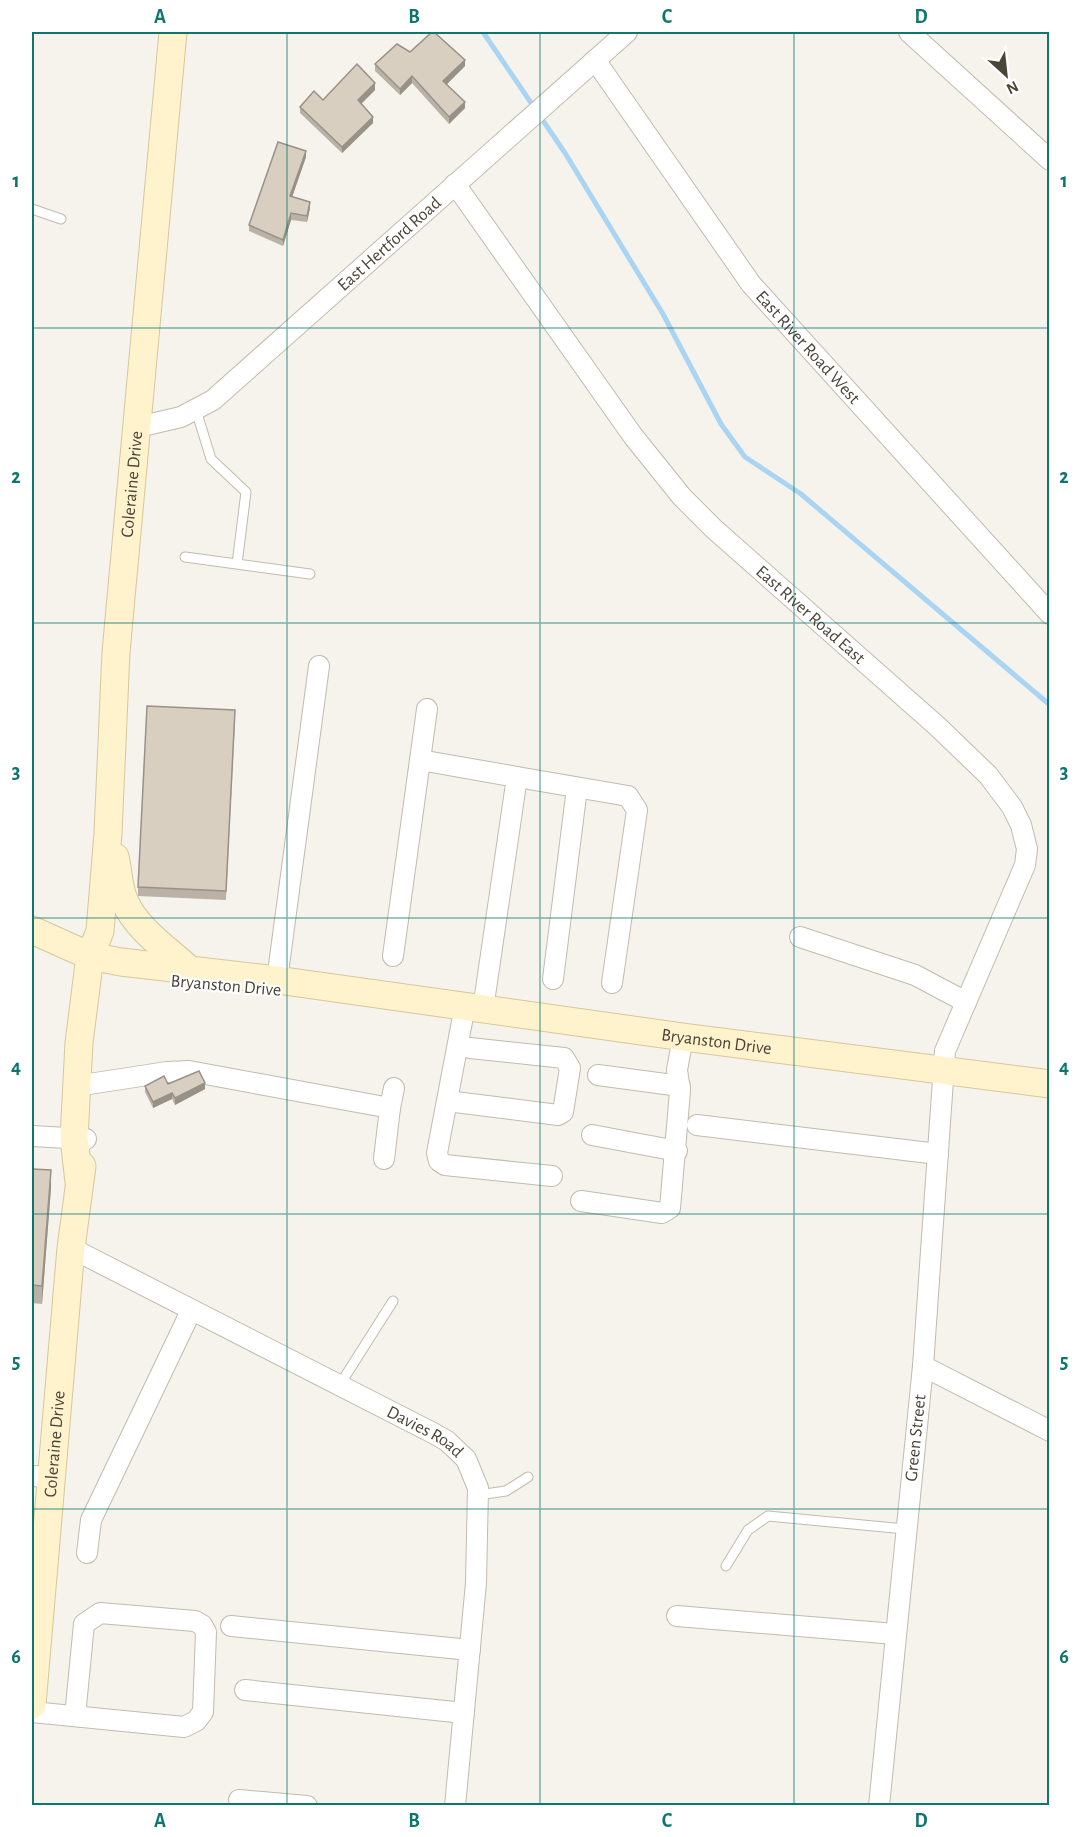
<svg xmlns="http://www.w3.org/2000/svg" width="1081" height="1837" viewBox="0 0 1081 1837" font-family="'Alegreya Sans',sans-serif">
<rect width="100%" height="100%" fill="#f6f3ec"/>
<g fill="none" stroke-linecap="round" stroke-linejoin="round">
<!-- stream -->
<path stroke="#a9d4f2" stroke-width="5" d="M483 32 565 153 663 314 721 424 745 457 801 494 1050 705"/>
<!-- lane casing -->
<g stroke="#c2bbae" stroke-width="11">
<path id="lane" d="M32 209 61 219
M196 410 211 459 246 492 237 564
M185 557 310 574
M339 1386 393 1301
M478 1495 506 1491 528 1477
M726 1566 748 1530 768 1516 905 1529"/>
</g>
<!-- street casing -->
<g stroke="#c2bbae" stroke-width="22">
<g id="street">
<path d="M909 32 1050 160"/>
<path id="s1" d="M595 60 751 284 1050 614"/>
<path id="s2" d="M455 184 633 436 682 497 713 528 937 726 988 775 1012 807 1021 825 1027 849 1025 865 945 1051 923 1366 879 1806"/>
<path id="s3" d="M138 427 181 417 213 400 627 32"/>
<path d="M420 760 427 709"/>
<path d="M517 777 628 796 637 810 612 983"/>
<path d="M800 937 915 975 966 1002"/>
<path d="M393 956 420 760 517 777 483 1009"/>
<path d="M553 979 577 788"/>
<path d="M277 980 319 666"/>
<path d="M465 1006 437 1153 439 1161 445 1165 552 1176"/>
<path d="M598 1075 680 1086"/>
<path d="M89 1084 167 1072 189 1071 390 1108 384 1159"/>
<path d="M447 1101 558 1115 563 1112 570 1068 564 1058 470 1048"/>
<path d="M390 1108 394 1088"/>
<path d="M697 1125 938 1154"/>
<path d="M592 1135 677 1151"/>
<path d="M32 1136 86 1139"/>
<path d="M581 1201 662 1213 670 1208 680 1091 677 1070 683 1037"/>
<path id="s4" d="M71 1248 433 1433 447 1441 466 1459 478 1488 476 1583 455 1806"/>
<path d="M923 1366 1050 1431"/>
<path d="M32 1476 50 1477"/>
<path d="M87 1553 91 1520 191 1311"/>
<path d="M677 1616 895 1634"/>
<path d="M231 1626 470 1650"/>
<path d="M245 1690 464 1713"/>
<path d="M32 1712 184 1727 196 1721 203 1712 206 1632 202 1625 195 1621 100 1613 84 1624 75 1716"/>
<path d="M239 1800 307 1806"/>
</g>
</g>
<!-- secondary casing -->
<g stroke="#d6c79b" stroke-width="29">
<g id="secondary">
<path d="M115 857C119 872 118 888 125 902 137 930 171 952 192 972"/>
<path id="s5" d="M32 930 90 956 121 962 277 980 683 1037 1050 1084"/>
<path id="s6" d="M79 1182 74 1138 79 1043 90 956 100 931 108 833 116 652 173 32"/>
<path id="s7" d="M32 1705 71 1248 82 1166"/>
</g>
</g>
<!-- lane -->
<use href="#lane" stroke="#fff" stroke-width="9"/>
<!-- street -->
<use href="#street" stroke="#fff" stroke-width="20"/>
<!-- secondary -->
<use href="#secondary" stroke="#fff3cd" stroke-width="27"/>
</g>
<!-- wall -->
<path fill="#bab2a6" d="M410 52 465 66 447 84 465 108 449 124 412 83 400 95 375 71V64Z
M375 90 361 104 373 123 342 153 300 113V107L323 100Z
M306 157 292 197 310 208 307 222 291 220 283 246 249 231V225Z
M235 720 226 900 138 896V887Z
M168 1084 205 1089 175 1105 172 1099 153 1108 145 1092V1086Z
M32 1169 51 1188 42 1304 32 1303Z"/>
<!-- shaded-wall -->
<path fill="#979187" d="M465 60V66L443 88V81Z
M412 76V83L400 95V89Z
M375 83V90L358 107V100Z
M465 102V108L449 124V117Z
M373 117V123L342 153V147Z
M306 151V157L290 203V196Z
M310 202V208L307 222V216Z
M291 213V220L283 246V240Z
M205 1083V1089L175 1105V1098Z
M172 1093V1099L153 1108V1102Z
M51 1170V1188L42 1304V1286Z"/>
<!-- building -->
<path fill="#d8cfc1" stroke="#979187" stroke-width="1.5" d="M432 32H434L465 60 443 81 465 102 449 117 412 76 400 89 375 64 397 44 410 52Z
M357 64 375 83 358 100 373 117 342 147 300 107 314 91 323 100Z
M278 142 306 151 290 196 310 202 307 216 291 213 283 240 249 225Z
M147 706 235 710 226 891 138 887Z
M199 1071 205 1083 175 1098 172 1093 153 1102 145 1086 164 1076 168 1084Z
M32 1169 51 1170 42 1286 32 1285Z"/>
<!-- grid -->
<path fill="none" stroke="#0f766e" stroke-width="1.5" stroke-opacity="0.55" d="M287 32V1806M540 32V1806M794 32V1806M32 328H1050M32 623H1050M32 918H1050M32 1214H1050M32 1509H1050"/>
<g text-anchor="middle" stroke-width="4.5" stroke-linejoin="round" paint-order="stroke">
<!-- street labels -->
<g font-size="18" fill="#4b4439" stroke="#fff">
<text dy="6" stroke="none"><textPath href="#s3" startOffset="316">East Hertford Road</textPath></text>
<text dy="6" stroke="none"><textPath href="#s1" startOffset="358">East River Road West</textPath></text>
<text dy="6" stroke="none"><textPath href="#s6" startOffset="702">Coleraine Drive</textPath></text>
<text dy="6" stroke="none"><textPath href="#s2" startOffset="561">East River Road East</textPath></text>
<text transform="translate(226 985) rotate(5)" y="6">Bryanston Drive</text>
<text dy="6" stroke="none"><textPath href="#s5" startOffset="696">Bryanston Drive</textPath></text>
<text dy="6" stroke="none"><textPath href="#s4" startOffset="399">Davies Road</textPath></text>
<text transform="translate(915 1438) rotate(-84)" y="6">Green Street</text>
<text dy="6" stroke="none"><textPath href="#s7" startOffset="262">Coleraine Drive</textPath></text>
</g>
</g>
<!-- border -->
<rect width="1081" height="1837" fill="none" stroke="#ffffff" stroke-width="66"/>
<!-- north arrow -->
<g transform="translate(1006 75) rotate(153)" stroke="#ffffff" stroke-width="4.5" paint-order="stroke">
<path d="M0-4.5L10 22L0 15L-10 22Z" fill="#4b4439"/>
<text y="-9" font-size="16" font-weight="bold" text-anchor="middle" fill="#4b4439">N</text>
</g>
<rect x="33" y="33" width="1015" height="1771" fill="none" stroke="#0f766e" stroke-width="2"/>
<g font-size="20" text-anchor="middle" font-weight="bold" fill="#0f766e">
<text x="160" y="23">A</text>
<text x="414" y="23">B</text>
<text x="667" y="23">C</text>
<text x="921" y="23">D</text>
<text x="16" y="187">1</text>
<text x="1064" y="187">1</text>
<text x="16" y="483">2</text>
<text x="1064" y="483">2</text>
<text x="16" y="778">3</text>
<text x="1064" y="778">3</text>
<text x="16" y="1073">4</text>
<text x="1064" y="1073">4</text>
<text x="16" y="1368">5</text>
<text x="1064" y="1368">5</text>
<text x="16" y="1663">6</text>
<text x="1064" y="1663">6</text>
<text x="160" y="1827">A</text>
<text x="414" y="1827">B</text>
<text x="667" y="1827">C</text>
<text x="921" y="1827">D</text>
</g>
</svg>
